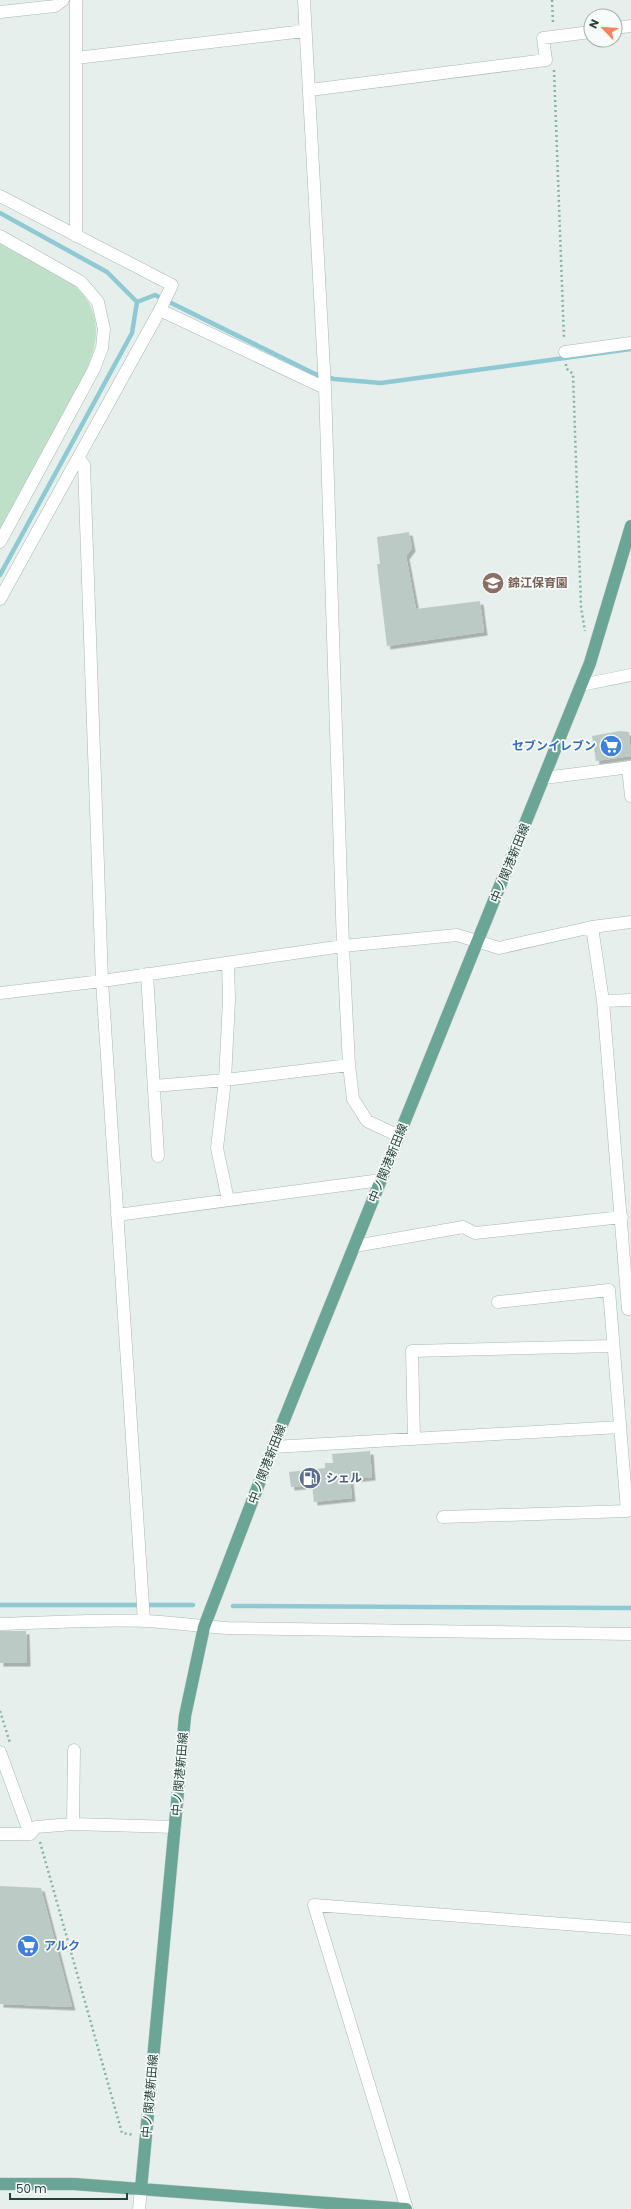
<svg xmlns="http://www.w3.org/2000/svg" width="631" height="2209" viewBox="0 0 631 2209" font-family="Poppins,'Noto Sans JP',sans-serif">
<defs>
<filter id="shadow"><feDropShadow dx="3.5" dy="3.5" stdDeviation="0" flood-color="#0004"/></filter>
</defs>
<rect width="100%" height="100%" fill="#e6efeb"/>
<!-- green -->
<path fill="#bfe0c8" d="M0 241C60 274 123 294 84 375L0 529Z"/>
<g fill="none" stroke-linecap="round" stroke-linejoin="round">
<!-- stream -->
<path stroke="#8ec9d4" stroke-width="4.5" d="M0 213 107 272 137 302
M137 302 155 295 315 374 334 379 381 383 631 349
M0 575 132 333 137 302
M0 1605H193
M233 1606 631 1608"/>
</g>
<!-- building -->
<path fill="#bbcac4" filter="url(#shadow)" d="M409 532 412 548 406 556 416 609 480 601 484 632 387 646 377 564H380L377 537Z
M620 731 629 732 631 756 596 761 592 736Z
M370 1451 372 1477 350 1479 352 1498 314 1502 312 1485 291 1487 289 1472 325 1468V1463H333L332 1454Z
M0 1631H26L27 1663H0Z
M0 1886 41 1888 72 2007 0 2004Z"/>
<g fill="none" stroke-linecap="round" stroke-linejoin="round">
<!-- minor casing -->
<g stroke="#a8b8b2" stroke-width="13">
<path id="minor" d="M76 0V236
M304 0 325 388 343 946 349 1065 353 1099 367 1121 399 1136
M0 12 55 6 63 0
M615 28 631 26
M76 58 304 31
M310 90 546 60 543 38 591 32
M0 196 172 285 160 310 0 599
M0 236 81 282 98 302 104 329 102 348 94 369 0 542
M160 310 325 388
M565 352 631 343
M78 458 84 465 102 981 144 1621
M581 685 631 675
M628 767 631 796
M544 778 631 767
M592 927 603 1001 628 1309
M147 974 158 1156
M0 993 102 981 343 946 457 935 499 948 592 927 631 922
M603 1001 631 1000
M154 1086 225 1080 349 1065
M228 1200 217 1148 225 1080 229 1000 228 963
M117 1215 381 1180
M355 1246 463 1227 475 1233 622 1217
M414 1439 412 1351 613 1346
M273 1447 620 1427
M443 1517 627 1511 609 1290 498 1302
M0 1624C49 1623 98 1619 146 1621 174 1622 201 1627 228 1628L631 1634
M0 1752 30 1834
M73 1824 74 1750
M0 1834H30L36 1827 73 1824 175 1827
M139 2209 141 2189
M407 2209 314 1905 631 1929"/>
</g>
<!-- major casing -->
<g stroke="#c2cac8" stroke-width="13">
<path id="major" d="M0 2184H74L406 2209
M141 2189 185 1716 204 1627 273 1447 590 663 631 526"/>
</g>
<!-- path -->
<path stroke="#86b3a5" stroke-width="2.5" stroke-dasharray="2 3" stroke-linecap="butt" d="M552 0 553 23
M554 70 564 339
M566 364V368L573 374 581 607 585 631
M0 1711 10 1743
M40 1842 122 2133 134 2135"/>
<!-- minor -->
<use href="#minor" stroke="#fff" stroke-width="12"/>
<!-- major -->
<use href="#major" stroke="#6aa596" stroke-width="12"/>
</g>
<!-- icons -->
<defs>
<g id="school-disc" transform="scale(1.15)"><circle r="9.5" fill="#8d6e63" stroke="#f7fbf9"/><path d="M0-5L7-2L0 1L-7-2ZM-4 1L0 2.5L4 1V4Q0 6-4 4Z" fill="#fff"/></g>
<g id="supermarket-disc" transform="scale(1.15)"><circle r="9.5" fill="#3f7fe0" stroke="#f7fbf9"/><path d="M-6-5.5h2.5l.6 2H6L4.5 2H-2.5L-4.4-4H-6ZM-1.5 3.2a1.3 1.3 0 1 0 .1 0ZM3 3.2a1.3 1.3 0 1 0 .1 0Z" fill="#fff"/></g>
<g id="fuel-disc" transform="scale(1.15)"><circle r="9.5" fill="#5c6f8a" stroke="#f7fbf9"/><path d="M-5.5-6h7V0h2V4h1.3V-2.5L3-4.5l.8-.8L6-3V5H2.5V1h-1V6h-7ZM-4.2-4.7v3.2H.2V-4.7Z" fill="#fff"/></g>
</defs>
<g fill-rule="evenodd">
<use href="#school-disc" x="493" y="583"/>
<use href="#supermarket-disc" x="611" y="746"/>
<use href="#fuel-disc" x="310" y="1478"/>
<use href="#supermarket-disc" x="28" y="1946"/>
</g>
<g text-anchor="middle" stroke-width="3.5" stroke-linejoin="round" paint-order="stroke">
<!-- education labels -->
<g font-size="12" font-weight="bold" fill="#785e54" stroke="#f7fbf9" text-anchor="start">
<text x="508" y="587">錦江保育園</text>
</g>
<!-- shop labels -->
<g font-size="12" font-weight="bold" fill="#366cbe" stroke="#f7fbf9" text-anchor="end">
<text x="596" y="750">セブンイレブン</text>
<text x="44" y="1950" text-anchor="start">アルク</text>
</g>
<!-- street labels -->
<g font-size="12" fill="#24423a" stroke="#f7fbf9">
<text transform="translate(510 863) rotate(-68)" y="4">中ノ関港新田線</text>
<text transform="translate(388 1163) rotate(-68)" y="4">中ノ関港新田線</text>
<text transform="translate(267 1464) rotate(-69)" y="4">中ノ関港新田線</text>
<text transform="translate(180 1774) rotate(-85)" y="4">中ノ関港新田線</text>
<text transform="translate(150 2096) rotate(-85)" y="4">中ノ関港新田線</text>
</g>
<!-- service labels -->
<g font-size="12" font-weight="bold" fill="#4e5e75" stroke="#f7fbf9" text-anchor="start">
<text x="326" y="1482">シェル</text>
</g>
</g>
<!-- north arrow -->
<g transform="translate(603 28) rotate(295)"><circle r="19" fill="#f7fbf9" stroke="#a3b1ad"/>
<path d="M0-3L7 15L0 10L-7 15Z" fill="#f4845f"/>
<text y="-6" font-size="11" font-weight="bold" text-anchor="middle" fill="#24423a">N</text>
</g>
<!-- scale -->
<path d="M10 2193v6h117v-6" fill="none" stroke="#24423a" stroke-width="2"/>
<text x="16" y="2193" font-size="12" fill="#24423a" stroke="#f7fbf9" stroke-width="3" paint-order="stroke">50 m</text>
</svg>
